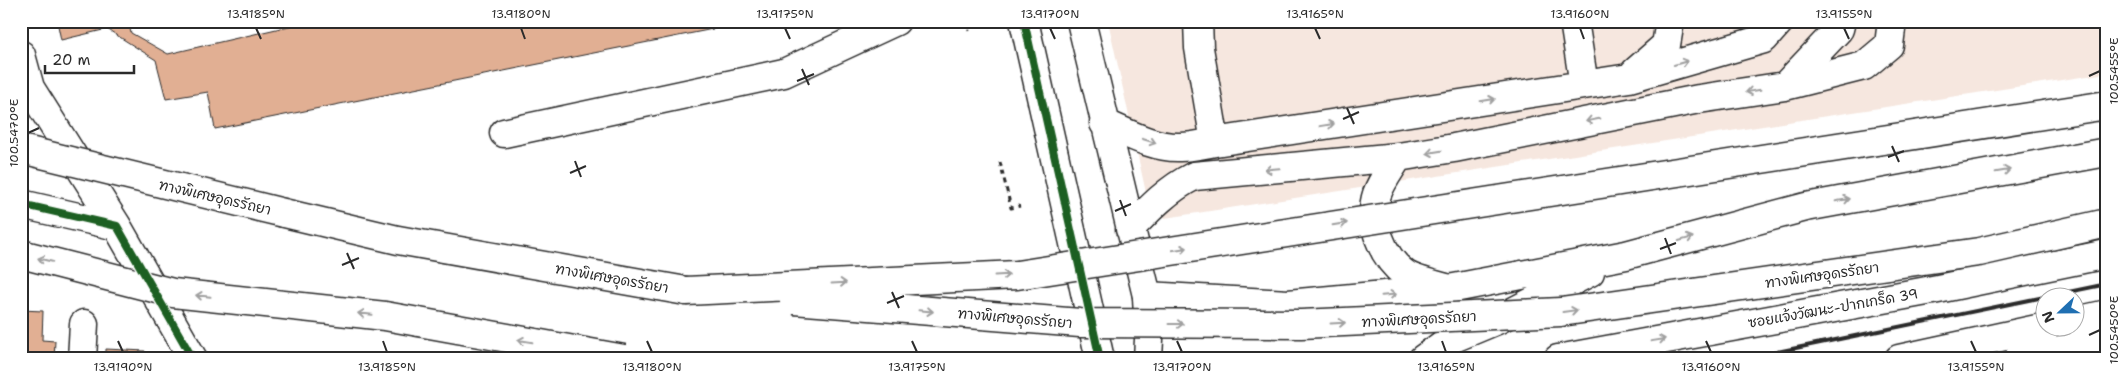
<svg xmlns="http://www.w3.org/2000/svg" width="2128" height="380" viewBox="0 0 2128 380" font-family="'Shantell Sans','Playpen Sans Thai',sans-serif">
<rect width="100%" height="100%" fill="#fff"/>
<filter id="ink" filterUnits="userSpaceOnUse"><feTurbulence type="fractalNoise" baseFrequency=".02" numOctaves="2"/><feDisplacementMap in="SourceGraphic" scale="10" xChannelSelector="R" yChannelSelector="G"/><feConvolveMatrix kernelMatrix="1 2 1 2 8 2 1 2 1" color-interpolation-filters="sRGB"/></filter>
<g filter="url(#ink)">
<!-- built -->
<path fill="#f6e7df" d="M1108 21H2107V73L1152 220Z"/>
<!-- building -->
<path fill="#e1af93" stroke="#2b2b2b" d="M57 21H128L131 33 168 54 311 21H753L215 129 208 92 166 99 156 60 107 29 61 40Z
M21 310 43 311 42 340 55 341 54 359H21Z
M106 349 145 351 144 359H106Z"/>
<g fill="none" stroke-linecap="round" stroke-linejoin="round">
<!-- minor casing -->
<g stroke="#2b2b2b" stroke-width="31">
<path id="minor" d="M1024 21 1100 359
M1081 21 1147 296 1149 339 1148 359
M1198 21 1199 48 1215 142
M1574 21 1584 85
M21 55 30 88 117 226 193 359
M1635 72 1666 45 1670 21
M1785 86 1864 66 1889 45 1892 21
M1104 123C1127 133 1154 148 1180 147 1191 147 1204 144 1215 142L1629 78 1764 39 1780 21
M504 133 784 73 896 21
M1398 157C1391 169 1381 182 1377 194 1368 221 1382 257 1405 274 1415 281 1437 285 1449 289
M21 204 117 226
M1130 229C1150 208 1168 189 1194 176L1398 157 1454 148 1699 99 1785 86 1839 29 1841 21
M82 359 84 324"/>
</g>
<!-- major casing -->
<g stroke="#2b2b2b" stroke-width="31">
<path id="major" d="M2076 321 2107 314
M1558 359 1938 289 2107 254
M1899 359 2046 327"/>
</g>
<!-- highway casing -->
<g stroke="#2b2b2b" stroke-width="31">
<path id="highway" d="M284 213 398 240 686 291
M1147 296 1288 304 1449 289 1626 255 1806 207 2107 152
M1423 359 1449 340 1497 320 1590 272
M2018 359 2107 340"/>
</g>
<!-- path -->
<path stroke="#2b2b2b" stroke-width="3" stroke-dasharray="5 4" stroke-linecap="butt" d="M967 21 969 31
M1000 162 1011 208 1020 206"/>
<!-- minor -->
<use href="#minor" stroke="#fff" stroke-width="28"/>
<!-- major -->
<use href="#major" stroke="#fff" stroke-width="28"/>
<!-- highway -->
<use href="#highway" stroke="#fff" stroke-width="28"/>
<!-- rail -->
<path stroke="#2b2b2b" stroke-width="4" d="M1743 359 2107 284"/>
<!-- highway-bridge casing -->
<g stroke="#2b2b2b" stroke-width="31" stroke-linecap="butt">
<path id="highway-bridge" d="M21 149 284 213
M21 254 173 293 385 316 624 359
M686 291 1017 275 2107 105
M794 300 1080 323 1301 324 1561 312 1979 252 2107 223"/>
</g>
<!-- highway-bridge -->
<use href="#highway-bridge" stroke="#fff" stroke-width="28"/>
<!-- cycleway casing -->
<g stroke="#fff" stroke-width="11">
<path id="cycleway" d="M1024 21 1100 359
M21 204 117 226 193 359"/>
</g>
<!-- cycleway -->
<use href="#cycleway" stroke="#1b5e20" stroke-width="8"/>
</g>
<!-- one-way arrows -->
<defs><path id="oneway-shaft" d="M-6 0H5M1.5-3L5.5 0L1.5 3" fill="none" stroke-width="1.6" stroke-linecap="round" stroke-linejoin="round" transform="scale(1.25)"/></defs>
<g stroke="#a0a0a0">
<use href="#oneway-shaft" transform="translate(1681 63) rotate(-16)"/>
<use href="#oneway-shaft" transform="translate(1753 91) rotate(171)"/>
<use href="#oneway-shaft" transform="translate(1488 100) rotate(-9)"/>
<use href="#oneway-shaft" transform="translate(1593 120) rotate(169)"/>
<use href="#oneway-shaft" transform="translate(1327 125) rotate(-9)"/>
<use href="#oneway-shaft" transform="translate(1149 141) rotate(17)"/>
<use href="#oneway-shaft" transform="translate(1434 152) rotate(171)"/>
<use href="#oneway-shaft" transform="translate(1272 169) rotate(175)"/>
<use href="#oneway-shaft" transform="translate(2003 171) rotate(-10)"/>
<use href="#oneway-shaft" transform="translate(1843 200) rotate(-10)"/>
<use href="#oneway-shaft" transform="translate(1340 224) rotate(-9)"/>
<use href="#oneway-shaft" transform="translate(1686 239) rotate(-15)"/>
<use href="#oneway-shaft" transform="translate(1180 249) rotate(-9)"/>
<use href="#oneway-shaft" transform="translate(45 260) rotate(-166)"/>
<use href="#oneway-shaft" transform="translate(1002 275) rotate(-3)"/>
<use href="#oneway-shaft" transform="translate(839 283) rotate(-3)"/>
<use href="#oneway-shaft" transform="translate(1389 295) rotate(-5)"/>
<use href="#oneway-shaft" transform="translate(203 296) rotate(-174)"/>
<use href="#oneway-shaft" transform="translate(926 311) rotate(5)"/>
<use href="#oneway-shaft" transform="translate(1570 311) rotate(-8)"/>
<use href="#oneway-shaft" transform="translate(365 314) rotate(-174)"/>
<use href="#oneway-shaft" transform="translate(1338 323) rotate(-3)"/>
<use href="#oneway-shaft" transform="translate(1176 324)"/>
<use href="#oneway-shaft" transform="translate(1658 340) rotate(-10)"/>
<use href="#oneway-shaft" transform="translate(525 341) rotate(-170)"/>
</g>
</g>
<!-- ticks -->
<path fill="none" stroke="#2b2b2b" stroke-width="2" d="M256 28 261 39M521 28 525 39M785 28 790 39M1050 28 1055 39M1315 28 1320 39M1580 28 1584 39M1844 28 1849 39M802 69 809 85M2089 76 2100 71M797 81 814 74M1347 108 1354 124M1343 119 1359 112M28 133 39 128M1892 146 1899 162M1888 157 1904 151M575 161 581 177M570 173 586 166M1120 200 1126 216M1115 211 1131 204M1665 238 1671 254M1660 249 1676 243M347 253 354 269M342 265 359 258M892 292 899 308M887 303 904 296M2089 335 2100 330M118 341 123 352M383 341 387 352M647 341 652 352M912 341 917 352M1177 341 1182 352M1442 341 1446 352M1706 341 1711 352M1971 341 1976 352"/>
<g text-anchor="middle" stroke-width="5" stroke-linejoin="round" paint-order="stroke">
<!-- street labels -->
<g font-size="14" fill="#2b2b2b" stroke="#fff">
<text transform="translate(215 197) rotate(13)" y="5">ทางพิเศษอุดรรัถยา</text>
<text transform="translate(1822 275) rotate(-8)" y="5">ทางพิเศษอุดรรัถยา</text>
<text transform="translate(612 278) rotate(10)" y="5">ทางพิเศษอุดรรัถยา</text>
<text transform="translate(1833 308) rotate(-10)" y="5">ซอยแจ้งวัฒนะ-ปากเกร็ด 39</text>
<text transform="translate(1015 318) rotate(5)" y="5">ทางพิเศษอุดรรัถยา</text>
<text transform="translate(1419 319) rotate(-3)" y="5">ทางพิเศษอุดรรัถยา</text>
</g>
</g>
<!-- margin -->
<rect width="2128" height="380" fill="none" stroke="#fff" stroke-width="55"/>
<!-- north arrow -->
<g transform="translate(2060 312) rotate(248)"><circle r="24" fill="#ffffff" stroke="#aaaaaa"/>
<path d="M0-4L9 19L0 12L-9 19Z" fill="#1f6fb2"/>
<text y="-8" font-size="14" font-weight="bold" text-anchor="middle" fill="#2b2b2b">N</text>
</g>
<!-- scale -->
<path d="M45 65v8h89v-8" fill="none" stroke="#2b2b2b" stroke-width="2.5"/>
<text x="52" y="65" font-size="15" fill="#2b2b2b" stroke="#ffffff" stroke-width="4" paint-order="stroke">20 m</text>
<rect x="28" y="28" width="2072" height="324" fill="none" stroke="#2b2b2b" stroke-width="2"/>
<g font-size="12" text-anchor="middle" fill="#2b2b2b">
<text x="256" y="18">13.9185°N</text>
<text x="521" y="18">13.9180°N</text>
<text x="785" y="18">13.9175°N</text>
<text x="1050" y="18">13.9170°N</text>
<text x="1315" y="18">13.9165°N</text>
<text x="1580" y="18">13.9160°N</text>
<text x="1844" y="18">13.9155°N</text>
<text transform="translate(2114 71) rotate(-90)" y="4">100.5455°E</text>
<text transform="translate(14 133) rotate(-90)" y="4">100.5470°E</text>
<text transform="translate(2114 330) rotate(-90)" y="4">100.5450°E</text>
<text x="123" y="371">13.9190°N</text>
<text x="387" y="371">13.9185°N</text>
<text x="652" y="371">13.9180°N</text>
<text x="917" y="371">13.9175°N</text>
<text x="1182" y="371">13.9170°N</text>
<text x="1446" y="371">13.9165°N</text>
<text x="1711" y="371">13.9160°N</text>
<text x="1976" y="371">13.9155°N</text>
</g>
</svg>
